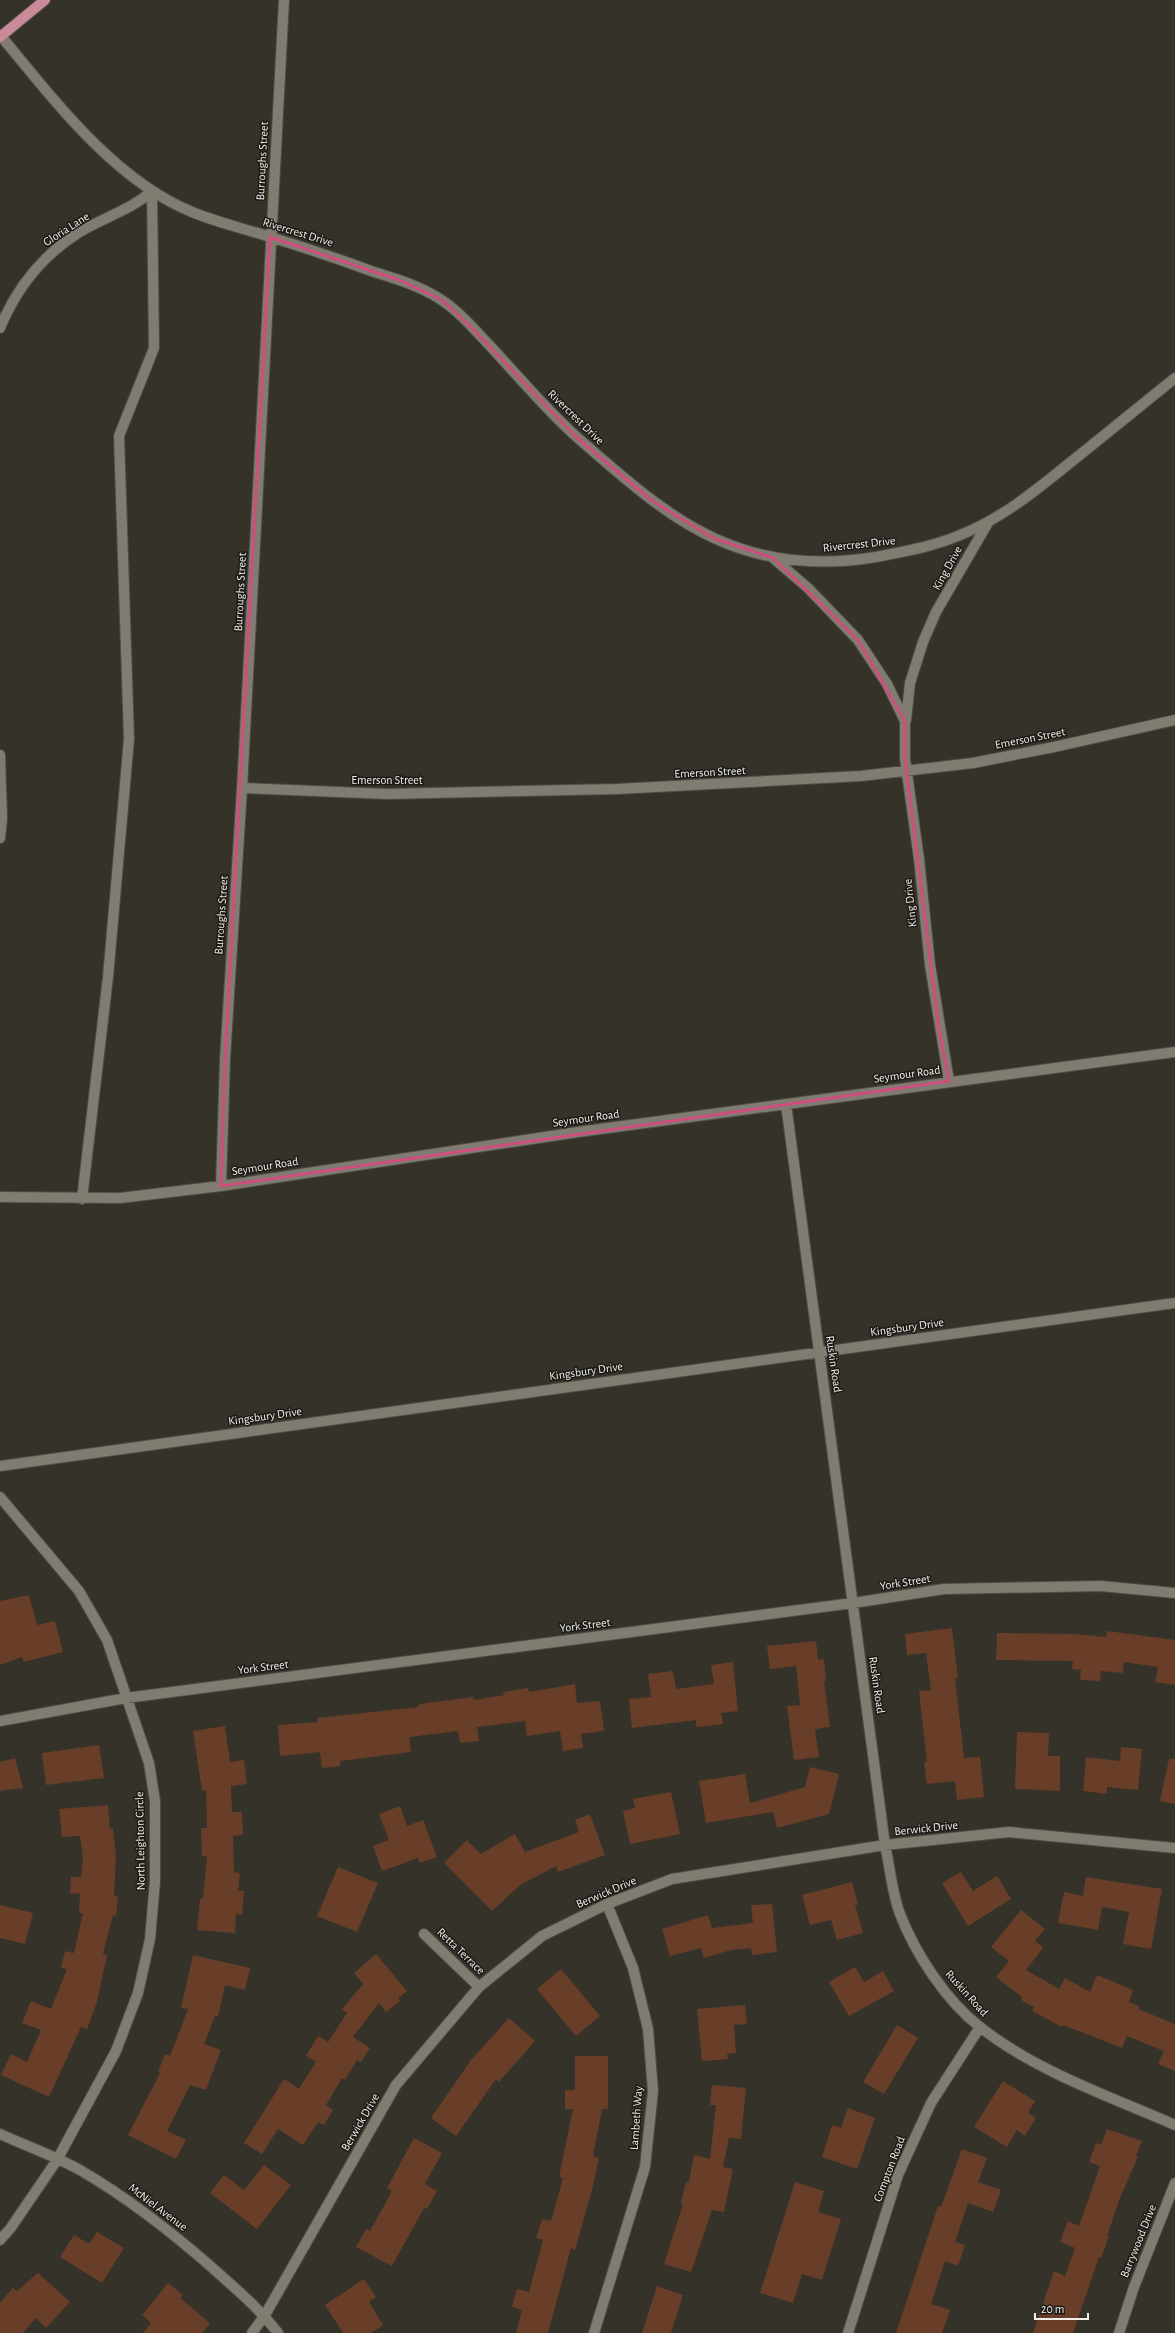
<svg xmlns="http://www.w3.org/2000/svg" width="1175" height="2333" viewBox="0 0 1175 2333" font-family="'Alegreya Sans',sans-serif">
<rect width="100%" height="100%" fill="#353229"/>
<!-- building -->
<path fill="#683e29" d="M29 1595 37 1625 55 1621 63 1652 24 1662 22 1657 0 1665V1601Z
M952 1628 958 1678H955L964 1758 980 1757 984 1797 957 1800 955 1781 927 1784 924 1762H927L919 1691 931 1690 926 1653 907 1655 905 1634Z
M1107 1631 1175 1640V1685L1155 1682 1158 1667 1124 1662 1123 1673 1101 1671 1100 1681 1080 1680 1081 1670 1072 1669 1073 1661 996 1660 997 1633 1074 1634 1106 1637Z
M816 1641 818 1660 824 1659 826 1681H824L830 1727 815 1729 819 1757 794 1760 787 1706 800 1705 796 1666 770 1669 767 1646Z
M733 1662 738 1711 721 1713 723 1724 696 1727V1720L632 1728 629 1699 651 1697 648 1674 673 1671 676 1689 714 1684 711 1665Z
M575 1684 577 1703 600 1701 604 1731 581 1734 583 1748 563 1751 560 1731 527 1736 525 1721 477 1727 479 1741 460 1743 458 1731 409 1737 411 1752 340 1761V1766L322 1768 320 1752 280 1756 278 1725 318 1722 317 1718 419 1707V1704L473 1697 474 1700 504 1695 503 1692 528 1688 529 1692Z
M225 1726 230 1762 244 1760 247 1784 231 1786 232 1812H242L243 1835 233 1836 234 1872 240 1873 238 1891H244L242 1915 236 1914 235 1933 197 1930 200 1899H203L207 1856H202L201 1828H207L206 1790 202 1791 193 1731Z
M1017 1732 1049 1733 1048 1756H1060V1791L1015 1789Z
M99 1745 104 1778 46 1785 42 1753Z
M1121 1747 1142 1749 1138 1790 1107 1787V1794L1083 1791 1086 1757 1120 1761Z
M15 1758 23 1788 0 1791V1762Z
M1169 1759H1175V1804L1160 1801Z
M810 1767 839 1774 829 1814 777 1828 773 1812 706 1823 699 1781 745 1774 750 1803 805 1787Z
M671 1792 680 1834 630 1844 623 1811 635 1808 633 1799Z
M108 1805 110 1829 113 1828 116 1857 114 1896H118L116 1916 113 1915 103 1954 107 1955 97 2002 87 2029 81 2027 49 2097 1 2075 11 2054 27 2062 41 2030 22 2023 31 2001 51 2009 67 1969 61 1968 65 1951 74 1953 83 1913H79L80 1894 70 1893 71 1877H81L83 1858 80 1836 62 1837 59 1809Z
M400 1806 407 1826 423 1820 437 1857 420 1863 418 1858 382 1871 373 1846 389 1840 379 1814Z
M590 1814 605 1855 558 1872 556 1866 520 1885 492 1911 444 1863 467 1840 481 1854 515 1834 525 1852 579 1832 575 1820Z
M338 1867 378 1883 357 1932 317 1916Z
M961 1872 973 1891 997 1876 1011 1899 968 1926 942 1883Z
M1086 1877 1162 1889 1151 1949 1123 1944 1129 1912 1102 1907 1098 1930 1058 1923 1064 1892 1083 1896Z
M852 1882 858 1904 855 1905 863 1933 837 1940 831 1920 810 1925 802 1895Z
M772 1904 777 1952 752 1955 751 1948 731 1950 704 1958 701 1948 670 1956 662 1929 708 1915 712 1928 753 1923 751 1905Z
M0 1905 33 1913 25 1944 0 1938Z
M1021 1910 1045 1929 1035 1941 1043 1948 1026 1970 1059 1989 1065 1978 1090 1992 1097 1975 1133 1990 1129 2002 1139 2006 1138 2009 1175 2024V2071L1158 2064 1164 2051 1127 2036 1122 2048 1063 2025 1062 2027 1032 2011 1034 2007 1021 2000 1022 1997 996 1977 1009 1961 991 1947Z
M376 1954 407 1991 398 1998 400 2001 386 2012 379 2003 353 2037 370 2048 361 2062 357 2060 345 2080 342 2078 326 2105 333 2110 324 2125 318 2122 303 2145 278 2129 262 2154 244 2143 284 2079 299 2089 316 2062 306 2056 318 2036 328 2042 347 2013 342 2009 363 1984 354 1973Z
M193 1955 250 1968 245 1990 225 1985 218 2017 215 2016 204 2044 221 2050 206 2090 190 2085 167 2131 186 2140 176 2159 128 2135 160 2073 158 2072 165 2054 170 2056 188 2009 181 2008Z
M855 1967 864 1982 883 1971 894 1991 849 2016 829 1982Z
M561 1969 600 2016 576 2036 537 1989Z
M745 2005 747 2024 734 2025 736 2053 727 2054 728 2059 702 2061 697 2009Z
M509 2018 535 2041 499 2082 496 2079 456 2136 431 2118 471 2060Z
M897 2025 918 2038 884 2094 863 2082Z
M575 2056H608V2109H602L593 2156 599 2158 592 2190 575 2250 571 2248 548 2333H516L522 2310 512 2307 517 2289 529 2292 543 2240 536 2238 542 2219 551 2221 563 2178 559 2177 573 2109H565V2090H575Z
M1003 2081 1035 2101 1028 2113 1036 2118 1025 2136 1017 2130 1007 2147 974 2127Z
M712 2085 746 2088 741 2139 729 2138 723 2167 733 2169 724 2212 712 2210 691 2272 664 2264 683 2204 681 2203 686 2182H689L694 2155 710 2159 716 2105H710Z
M848 2108 875 2118 857 2169 822 2157 832 2125 841 2128Z
M1107 2129 1142 2141 1136 2156 1138 2157 1120 2198 1107 2236H1109L1101 2258 1099 2257 1073 2333H1033L1054 2271 1065 2276 1075 2248 1060 2242 1068 2221 1079 2226 1100 2166 1089 2162 1096 2143 1101 2145Z
M414 2138 442 2153 425 2184 437 2191 427 2209 424 2208 392 2266 356 2247 366 2229 370 2231 392 2191 387 2188Z
M962 2149 987 2158 978 2182 1001 2190 993 2212 968 2203 955 2242 965 2245 958 2266 945 2261 931 2304 950 2310 942 2333H896L938 2206 941 2207Z
M264 2165 291 2185 257 2229 210 2193 224 2175 244 2190Z
M795 2182 824 2191 818 2212 841 2219 822 2280 802 2274 793 2303 760 2293Z
M97 2232 124 2248 102 2283 60 2257 74 2235 89 2244Z
M38 2273 70 2302 46 2328 36 2318 23 2333H0V2303L13 2288 17 2291Z
M364 2279 376 2297 369 2302 383 2325 371 2333H343L325 2305Z
M168 2283 183 2295 180 2298 210 2323 202 2333H143L151 2323 142 2315Z
M657 2286 683 2295 671 2333H642Z"/>
<g fill="none" stroke-linecap="round" stroke-linejoin="round">
<!-- minor casing -->
<g stroke="#504d45" stroke-width="12">
<path id="minor" d="M1 36C54 100 114 180 192 212 216 222 242 228 267 236 303 247 339 259 374 272 397 279 420 286 440 299 459 311 475 330 491 347 520 378 548 412 579 439 622 476 665 516 716 539 767 562 822 566 876 557 907 551 936 546 965 533 1006 516 1041 486 1076 458 1109 431 1142 405 1175 378
M0 328C16 289 42 256 78 233 102 218 131 210 152 191
M773 558 808 588 858 640 887 684 905 721V759L919 859 930 965 949 1081
M906 720 910 683 923 642 936 612 989 521
M0 755 2 819 0 838
M242 788 387 794 617 789 861 776 973 763 1054 747 1175 720
M786 1104 885 1845C890 1867 892 1893 900 1914 915 1953 946 2001 980 2027 1037 2072 1109 2096 1175 2125
M221 1186 225 1059 242 788 284 0
M0 1197 120 1198 221 1186 578 1132 1175 1052
M82 1199 108 977 129 739 119 436 154 348 152 191
M0 1466 1175 1303
M0 1497 79 1591 107 1640 149 1763 155 1801V1881L150 1939 138 1993 116 2051 57 2160 10 2229 0 2240
M0 1721 126 1698 853 1603 944 1589 1101 1586 1175 1593
M424 1934 479 1987
M0 2134C26 2146 55 2156 80 2170 130 2199 173 2233 216 2271 238 2291 260 2309 278 2333
M252 2333 265 2315 396 2085 479 1987 542 1936 607 1904 672 1879 885 1845 1009 1832 1175 1848
M594 2333 645 2167 653 2091 648 2029 633 1968 607 1904
M848 2333 898 2175 931 2103 980 2027
M1119 2333 1134 2287 1175 2183"/>
</g>
<!-- major casing -->
<g stroke="#504d45" stroke-width="12">
<path id="major" d="M0 37 45 0"/>
</g>
<!-- minor -->
<use href="#minor" stroke="#807c71" stroke-width="10"/>
<!-- major -->
<use href="#major" stroke="#ca8a99" stroke-width="10"/>
</g>
<!-- marked area -->
<path fill="none" stroke="#ce4e7e" stroke-width="3" stroke-linejoin="round" d="M270 237 399 280 442 300 468 324 575 436 651 500 713 538 773 558 858 640 905 721V759L939 1029 949 1081 221 1186 225 1059Z"/>
<g text-anchor="middle" stroke-width="3" stroke-linejoin="round" paint-order="stroke">
<!-- street labels -->
<g font-size="12" fill="#f1eee8" stroke="#1b1a16">
<text transform="translate(262 161) rotate(-87)" y="4">Burroughs Street</text>
<text transform="translate(66 229) rotate(-33)" y="4">Gloria Lane</text>
<text transform="translate(298 232) rotate(17)" y="4">Rivercrest Drive</text>
<text transform="translate(576 417) rotate(44)" y="4">Rivercrest Drive</text>
<text transform="translate(859 544) rotate(-6)" y="4">Rivercrest Drive</text>
<text transform="translate(947 568) rotate(-61)" y="4">King Drive</text>
<text transform="translate(240 592) rotate(-87)" y="4">Burroughs Street</text>
<text transform="translate(1030 738) rotate(-11)" y="4">Emerson Street</text>
<text transform="translate(710 772) rotate(-3)" y="4">Emerson Street</text>
<text x="387" y="784">Emerson Street</text>
<text transform="translate(910 903) rotate(-96)" y="4">King Drive</text>
<text transform="translate(221 915) rotate(-86)" y="4">Burroughs Street</text>
<text transform="translate(907 1074) rotate(-8)" y="4">Seymour Road</text>
<text transform="translate(586 1118) rotate(-8)" y="4">Seymour Road</text>
<text transform="translate(265 1166) rotate(-9)" y="4">Seymour Road</text>
<text transform="translate(907 1327) rotate(-8)" y="4">Kingsbury Drive</text>
<text transform="translate(834 1364) rotate(82)" y="4">Ruskin Road</text>
<text transform="translate(586 1371) rotate(-8)" y="4">Kingsbury Drive</text>
<text transform="translate(265 1416) rotate(-8)" y="4">Kingsbury Drive</text>
<text transform="translate(905 1582) rotate(-9)" y="4">York Street</text>
<text transform="translate(585 1625) rotate(-7)" y="4">York Street</text>
<text transform="translate(263 1667) rotate(-7)" y="4">York Street</text>
<text transform="translate(877 1685) rotate(82)" y="4">Ruskin Road</text>
<text transform="translate(926 1828) rotate(-6)" y="4">Berwick Drive</text>
<text transform="translate(140 1841) rotate(-91)" y="4">North Leighton Circle</text>
<text transform="translate(606 1892) rotate(-23)" y="4">Berwick Drive</text>
<text transform="translate(461 1951) rotate(44)" y="4">Retta Terrace</text>
<text transform="translate(967 1993) rotate(48)" y="4">Ruskin Road</text>
<text transform="translate(636 2118) rotate(-86)" y="4">Lambeth Way</text>
<text transform="translate(360 2122) rotate(-60)" y="4">Berwick Drive</text>
<text transform="translate(889 2169) rotate(-69)" y="4">Compton Road</text>
<text transform="translate(158 2207) rotate(37)" y="4">McNiel Avenue</text>
<text transform="translate(1138 2241) rotate(-68)" y="4">Barrywood Drive</text>
</g>
</g>
<!-- scale -->
<path d="M1035 2313v6h53v-6" fill="none" stroke="#f1eee8" stroke-width="2"/>
<text x="1041" y="2313" font-size="12" fill="#f1eee8" stroke="#1b1a16" stroke-width="3" paint-order="stroke">20 m</text>
</svg>
